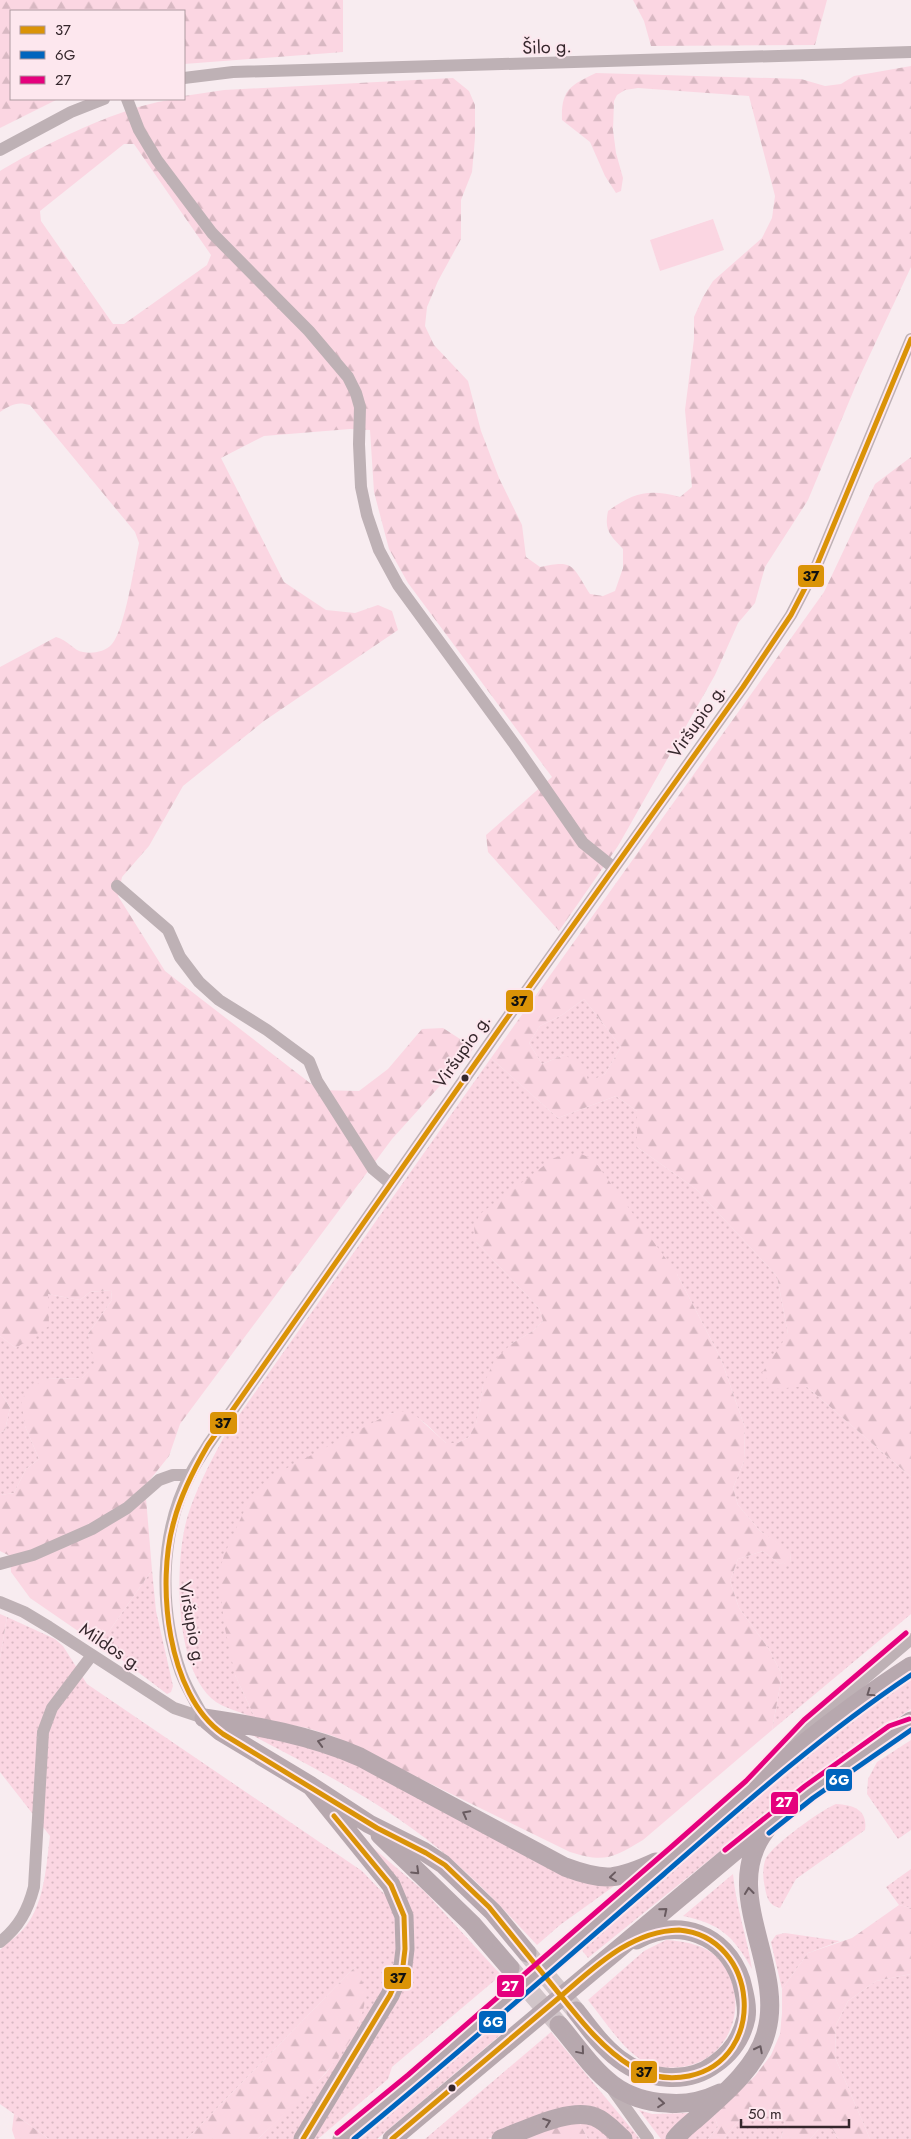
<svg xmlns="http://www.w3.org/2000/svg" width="911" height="2139" viewBox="0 0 911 2139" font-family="Jost,sans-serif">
<defs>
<pattern id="green-dots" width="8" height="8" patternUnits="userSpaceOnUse" patternTransform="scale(1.25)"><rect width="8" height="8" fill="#fbd6e2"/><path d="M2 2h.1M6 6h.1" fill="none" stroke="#d8b8c2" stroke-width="1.8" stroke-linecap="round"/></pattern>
<pattern id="forest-firs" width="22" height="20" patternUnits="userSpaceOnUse" patternTransform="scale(1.25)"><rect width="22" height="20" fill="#fbd6e2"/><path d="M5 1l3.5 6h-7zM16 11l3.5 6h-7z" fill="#d8b8c2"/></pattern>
</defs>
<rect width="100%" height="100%" fill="#f8ecf0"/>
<!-- green -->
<path fill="url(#green-dots)" d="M584 999 621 1047 605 1074 588 1083 564 1055 542 1064 529 1043 540 1026 562 1015Z
M491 1058 558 1118 616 1096 637 1111V1147L696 1189 777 1276 788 1334 806 1386 911 1477V1614L772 1730 782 1675 769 1649 739 1608 730 1581 738 1559 763 1551 780 1564 791 1562 790 1552 760 1531 738 1505 733 1488 744 1461 745 1428 721 1359 677 1274 476 1242 539 1308 543 1321 533 1331 511 1344 483 1386 476 1425 469 1437 458 1443H446C428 1427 415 1407 389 1414L235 1675 255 1718C243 1713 227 1709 216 1702 173 1672 174 1559 188 1515 197 1487 211 1461 225 1435Z
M111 1290 112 1300 88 1334 96 1364 82 1378 43 1379 25 1426 39 1459 26 1469 14 1493 0 1495V1433L5 1430 10 1408 0 1391V1336L16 1348 48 1294 80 1300 90 1292Z
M152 1570 156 1611 173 1686 171 1692 167 1694 93 1638 105 1637Z
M7 1617 55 1639 63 1646 87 1684 362 1871 391 1901 399 1929 393 1975 296 2139H258L326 2073 348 2043 360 2021 355 1967 187 2139H49L0 2104V1950C8 1942 19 1935 26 1926 45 1901 46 1866 50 1836L0 1772V1658Z
M911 1678V1709C799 1785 694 1872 588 1958L581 1949C643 1895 703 1840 766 1787 812 1748 859 1710 911 1678Z
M244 1731 336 1754 617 1884 560 1925 537 1945C506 1912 475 1878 439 1849 380 1801 311 1766 244 1731Z
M911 1740V1830L898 1839 867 1794 868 1779 877 1762Z
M836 1804C854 1805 868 1810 865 1830L796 1879 780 1908C769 1905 767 1899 765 1888 763 1879 762 1867 766 1858 774 1844 821 1810 836 1804Z
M365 1841 425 1892 501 1975 392 2067 388 2079 318 2139H309L410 1956Z
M911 1869V1908L899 1905 886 1887Z
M733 1874C736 1907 747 1937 752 1969 733 1936 721 1924 683 1916Z
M785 1933 840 1941 808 1953 782 1989 771 1942 776 1935Z
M666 1940C684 1941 706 1945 719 1959 752 1997 733 2060 682 2067 671 2068 659 2069 648 2064 623 2051 606 2022 588 2000L644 1951Z
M911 1974V2139H870L835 2057 836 2025 848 2001 876 1981Z
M497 2022 505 2031 377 2139H360Z
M551 2032 640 2139H631L599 2113 542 2118 488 2139H425Z
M777 2109 785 2122 781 2139H724C741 2116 748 2111 777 2109Z
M639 2110 652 2114 690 2113 667 2139H661Z
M714 2115 718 2127 708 2139H685Z
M579 2122 591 2123 616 2139H588Z
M820 2128 832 2129 838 2139H810Z"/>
<!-- forest -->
<path fill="url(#forest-firs)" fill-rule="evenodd" d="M0 0H343V52L184 64V11H11V99H58L0 128Z
M633 0H827L815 45 651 46 644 21Z
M911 66V267L858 380 808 500 765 567 755 603 738 623 715 675 618 846 559 931 488 852 486 835 552 777 408 583 389 549 374 492 370 430 350 429 264 436 221 458 284 582 326 610 355 613 378 605 392 611 398 630 264 721 183 786 149 846 122 877 118 896 165 971 319 1090 359 1091 388 1069 422 1029 443 1028 474 1048 392 1139 180 1424 169 1456 145 1486 152 1570 105 1637 93 1638 78 1631 30 1598 11 1572 10 1556 0 1551V1495L14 1493 26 1469 39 1459 25 1426 21 1399 43 1379 82 1378 95 1364 88 1334 112 1300 111 1290 90 1292 80 1300 48 1294 49 1326 16 1348 0 1336V667L56 637C68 640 74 651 83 652 92 654 105 652 112 644 125 628 134 566 139 543L135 532 30 405C17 401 10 405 0 412V171C43 145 134 99 184 99V96L224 90 453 78 469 91 475 105V138L472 172 461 200V239L438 281 427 307 425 326 434 345 468 381 481 431 499 478 522 525 526 557 540 567C575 559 572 566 590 594L603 596 615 591 623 568V549C610 535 604 531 608 511 635 492 649 489 680 497L692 487 685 410 694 339V317L703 297 713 281 762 238 772 218 775 196 749 96 638 88 625 90 617 95 614 101 613 130 616 153 623 178 621 191 616 193 605 176 590 142 562 120C561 89 571 85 596 73L801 79 825 86 841 84 854 76ZM124 144H134L211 255 207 265 124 324H113L41 221 40 211Z
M911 457V1477L806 1386 776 1389 762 1373 788 1334 777 1276 696 1189 637 1147V1111L616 1096 558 1118 491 1058 824 592 875 484ZM584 999 621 1047 605 1074 588 1082 585 1065 564 1055 542 1064 529 1043 540 1026 562 1015Z
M567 1154H581L593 1159 677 1274 721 1359 745 1428 744 1461 733 1488 738 1505 760 1531 790 1551 791 1563 780 1564 763 1551 738 1559 730 1581 739 1608 769 1649 782 1675 772 1730 643 1840C613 1858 604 1863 570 1852L333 1736 307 1728 255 1718 235 1675 224 1624 219 1573 224 1555 251 1496 270 1477 389 1414 400 1411 414 1414 446 1443H458L469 1437 476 1424 483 1386 494 1361 511 1344 533 1331 543 1321 539 1308 476 1242 474 1227 480 1214 554 1158Z
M0 1391 10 1408 5 1430 0 1433Z
M0 1614 7 1617 0 1658Z
M899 1905 911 1908V1974L876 1981 848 2001 836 2025 835 2057 870 2139H838L832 2129 820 2128 810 2139H781L785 2122 777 2109C748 2111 741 2116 724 2139H708L718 2127 714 2115 755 2076 771 2055 780 2034 782 2013V1989L808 1953 852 1938Z
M355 1967C359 1975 365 1986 365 1995 365 2047 292 2106 258 2139H187Z
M14 2114 49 2139H15L12 2130Z
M579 2122 588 2139H523L561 2125Z"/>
<!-- pitch -->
<path fill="#fbd6e2" d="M713 219 724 250 660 271 650 240Z"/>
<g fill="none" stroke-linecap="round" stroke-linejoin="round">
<!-- primary-tunnel -->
<path stroke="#d1c5c9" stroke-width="19" stroke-dasharray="19 9" stroke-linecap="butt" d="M527 1953 576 2011
M510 1968 559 2025"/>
<!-- minor -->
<path stroke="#beb1b5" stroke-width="12" d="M184 78 233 72 911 52
M127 99 139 130 157 160 212 233 309 331 348 377 356 393 360 407 359 444 361 487 367 515 379 550 398 585 515 745 583 843 614 868
M0 150 71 112 104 99
M117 886 168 930 180 957 199 982 219 1000 267 1030 309 1061 317 1081 373 1169 391 1184
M0 1564 33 1555 92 1529 127 1508 159 1480 173 1475H190
M0 1602 24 1612 49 1627 174 1708 204 1718
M204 1718C196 1703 187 1689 181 1673 159 1610 159 1534 190 1475 195 1464 202 1455 208 1445L505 1021 743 687 791 615 817 565 911 339
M791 1745 809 1726 911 1639
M0 1942C19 1927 28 1910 34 1887L43 1732 52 1708 92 1655
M610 2086 648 2139"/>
<!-- primary -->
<path stroke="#b7a8ae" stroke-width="19" d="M204 1718C257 1726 310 1735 360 1757L565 1867C605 1882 617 1880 656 1862
M207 1720 220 1731 311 1786 369 1824 423 1851 443 1864 493 1912 527 1953
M380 1835 472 1924 510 1968
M576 2011C589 2028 602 2046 619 2059 646 2080 687 2085 715 2064 731 2053 742 2037 746 2018 748 2006 744 1992 741 1980 725 1934 679 1917 636 1940
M559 2025C593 2065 610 2100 667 2103 686 2105 703 2101 720 2093
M303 2139 390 1995 403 1966 405 1949 404 1916 391 1885 311 1786
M342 2139C455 2047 564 1950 675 1854 752 1786 824 1722 911 1666
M392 2139 778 1815 911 1721
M501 2139C526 2130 570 2107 595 2117 606 2121 615 2132 623 2139
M675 2139C681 2131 689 2125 697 2118 723 2095 757 2067 766 2033 786 1966 718 1891 766 1830"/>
<!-- bus-1 casing -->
<g stroke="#fde7ee" stroke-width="9">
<path id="bus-1" d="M679 1930C759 1937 769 2059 689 2076 669 2080 649 2077 631 2066 603 2049 581 2021 561 1996 596 1966 631 1931 679 1930Z
M561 1996 489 1907 445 1865 426 1853 377 1828 223 1734C167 1695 156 1583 174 1521 181 1494 194 1469 208 1445L505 1021 743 687 791 615 817 565 911 339
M303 2139 390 1995 403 1966 405 1949 404 1916 391 1885 334 1816
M392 2139 561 1996"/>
</g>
<!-- bus-2 casing -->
<g stroke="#fde7ee" stroke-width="9">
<path id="bus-2" d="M769 1833 813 1798 911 1730
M354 2139C459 2053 561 1963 664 1874 744 1804 823 1734 911 1675"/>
</g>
<!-- bus-3 casing -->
<g stroke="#fde7ee" stroke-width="9">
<path id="bus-3" d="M725 1850 805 1786 889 1726 909 1719
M337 2133 408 2075 670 1848 746 1781 804 1720 906 1633"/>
</g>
<!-- bus-1 -->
<use href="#bus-1" stroke="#da9307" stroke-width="5"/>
<!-- bus-2 -->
<use href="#bus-2" stroke="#0065bd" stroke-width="5"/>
<!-- bus-3 -->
<use href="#bus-3" stroke="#e5007d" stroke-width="5"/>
</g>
<!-- one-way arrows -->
<defs><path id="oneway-chevron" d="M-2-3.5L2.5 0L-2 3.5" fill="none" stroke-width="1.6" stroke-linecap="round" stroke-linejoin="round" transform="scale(1.25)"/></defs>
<g stroke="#695b60">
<use href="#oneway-chevron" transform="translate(870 1693) rotate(145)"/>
<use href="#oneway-chevron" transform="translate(321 1742) rotate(-164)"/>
<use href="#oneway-chevron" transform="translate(466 1814) rotate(-152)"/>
<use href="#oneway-chevron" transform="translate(416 1871) rotate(44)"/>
<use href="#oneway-chevron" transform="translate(613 1877) rotate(174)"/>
<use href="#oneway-chevron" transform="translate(749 1891) rotate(-96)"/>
<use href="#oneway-chevron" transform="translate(664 1911) rotate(-40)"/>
<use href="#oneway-chevron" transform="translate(759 2049) rotate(-63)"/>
<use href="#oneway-chevron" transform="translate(581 2051) rotate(50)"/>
<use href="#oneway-chevron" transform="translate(661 2103) rotate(5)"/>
<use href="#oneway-chevron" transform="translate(547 2122) rotate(-20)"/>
</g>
<!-- markers -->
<g fill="#35272c" stroke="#fde7ee" stroke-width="2">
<circle cx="465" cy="1078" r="4.5"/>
<circle cx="452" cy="2088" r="4.5"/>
</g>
<g text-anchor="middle" stroke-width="4" stroke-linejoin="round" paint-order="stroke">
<!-- street labels -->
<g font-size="18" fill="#35272c" stroke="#fde7ee">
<text transform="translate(547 47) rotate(-2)" y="6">Šilo g.</text>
<text transform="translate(697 721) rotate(-55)" y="6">Viršupio g.</text>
<text transform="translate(462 1051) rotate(-55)" y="6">Viršupio g.</text>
<text transform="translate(192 1624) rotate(80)" y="6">Viršupio g.</text>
<text transform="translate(111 1647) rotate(34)" y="6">Mildos g.</text>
</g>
</g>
<g stroke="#fde7ee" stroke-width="2">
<rect x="797" y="564" width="28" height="24" rx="5" fill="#da9307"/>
<rect x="505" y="989" width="29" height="24" rx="5" fill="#da9307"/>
<rect x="209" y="1411" width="29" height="24" rx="5" fill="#da9307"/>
<rect x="825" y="1768" width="28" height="24" rx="5" fill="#0065bd"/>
<rect x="770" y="1791" width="29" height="24" rx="5" fill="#e5007d"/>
<rect x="383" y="1966" width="29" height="24" rx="5" fill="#da9307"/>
<rect x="496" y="1974" width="29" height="24" rx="5" fill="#e5007d"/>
<rect x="478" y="2010" width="29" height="24" rx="5" fill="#0065bd"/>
<rect x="630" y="2060" width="28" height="24" rx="5" fill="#da9307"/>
</g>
<g font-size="14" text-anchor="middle" font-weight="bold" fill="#fff">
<text x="839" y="1785">6G</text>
<text x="784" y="1807">27</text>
<text x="510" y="1991">27</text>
<text x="493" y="2027">6G</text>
</g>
<g font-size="14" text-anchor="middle" font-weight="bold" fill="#111">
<text x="811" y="581">37</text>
<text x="519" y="1006">37</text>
<text x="223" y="1428">37</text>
<text x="398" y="1983">37</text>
<text x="644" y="2077">37</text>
</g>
<!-- legend -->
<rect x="10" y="10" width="175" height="90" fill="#fde7ee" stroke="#ad9aa0"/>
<rect x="20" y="26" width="25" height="8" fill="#da9307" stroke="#ad9aa0"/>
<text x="55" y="35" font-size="15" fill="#35272c">37</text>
<rect x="20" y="51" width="25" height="8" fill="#0065bd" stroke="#ad9aa0"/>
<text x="55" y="60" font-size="15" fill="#35272c">6G</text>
<rect x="20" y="76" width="25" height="8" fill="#e5007d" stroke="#ad9aa0"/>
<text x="55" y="85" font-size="15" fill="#35272c">27</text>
<!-- scale -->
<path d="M741 2119v8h108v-8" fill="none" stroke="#35272c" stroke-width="2.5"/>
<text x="748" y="2119" font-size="15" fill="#35272c" stroke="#fde7ee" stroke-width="4" paint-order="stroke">50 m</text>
</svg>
